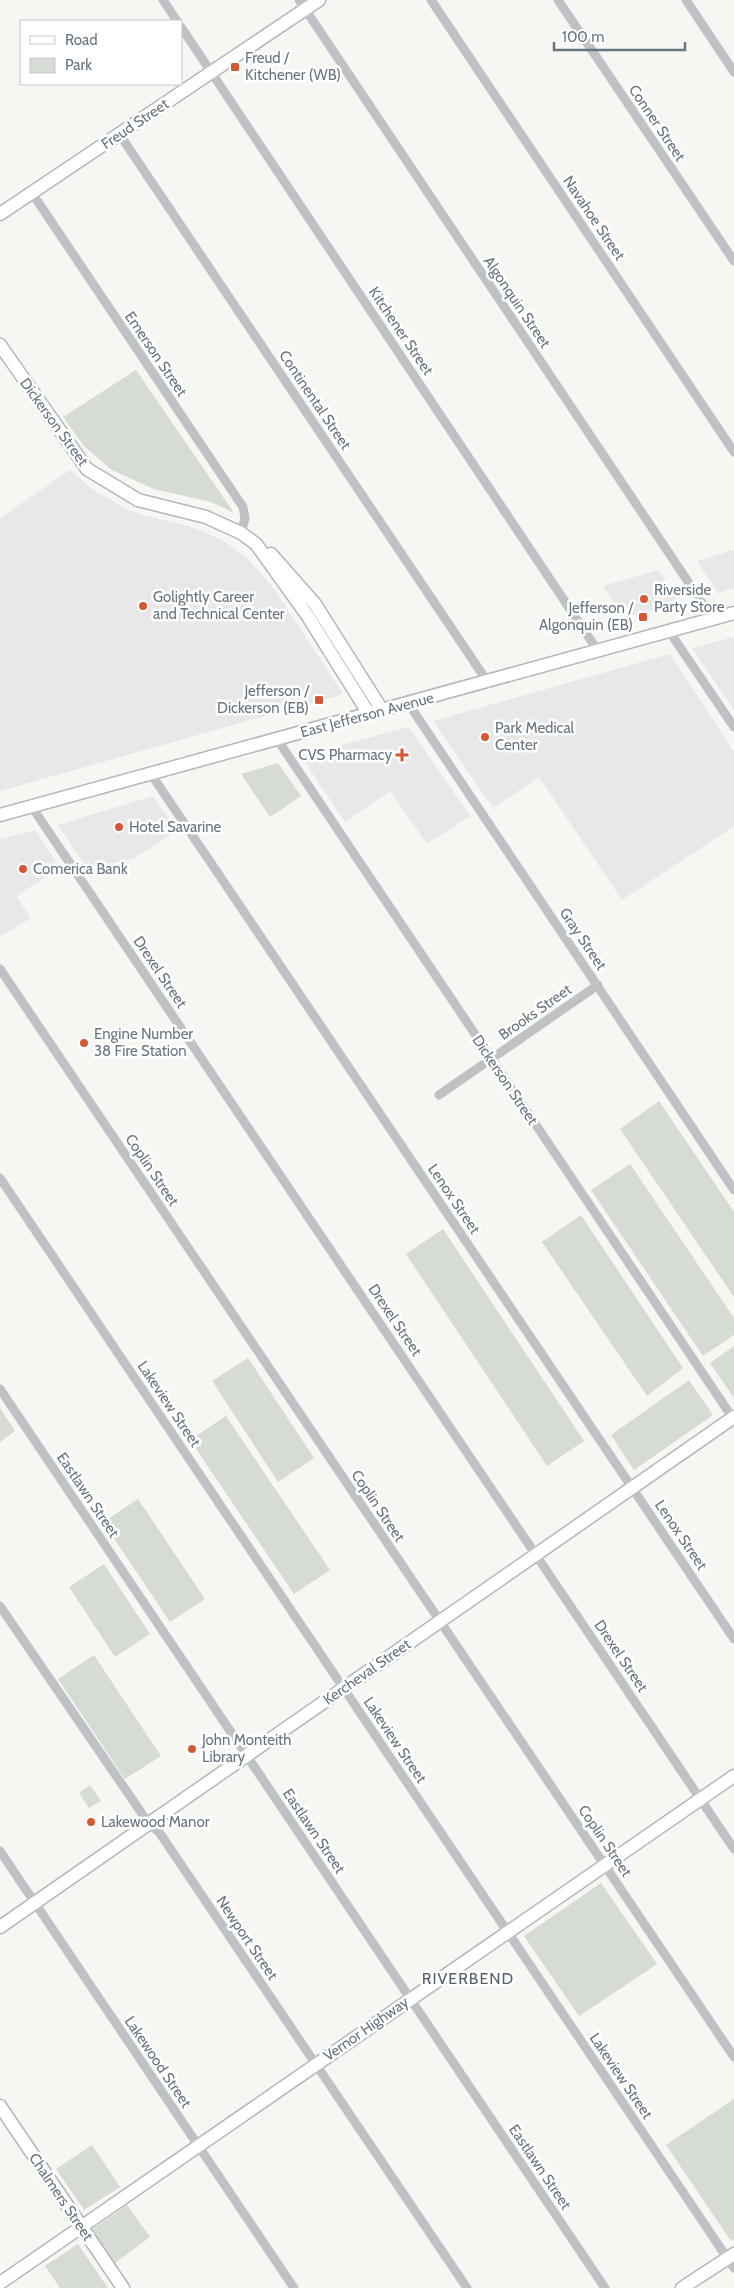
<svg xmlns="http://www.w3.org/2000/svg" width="734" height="2288" viewBox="0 0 734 2288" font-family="Cabin,sans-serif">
<rect width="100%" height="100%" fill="#f6f6f3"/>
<!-- built -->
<path fill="#e7e8e7" d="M70 470 91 488 124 508 146 516 188 526 221 539 248 559 275 590 343 694 0 791V518Z
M734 550V588L718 593 697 561Z
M658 570 679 602 624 618 603 586Z
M734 637V710L692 648Z
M670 654 734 752V826L622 900 539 777 493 808 433 721Z
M409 727 470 816 427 844 390 791 345 822 301 756Z
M153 796 177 831 133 859 87 868 58 825Z
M35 830 60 868 16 896 31 918 0 937V839Z"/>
<!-- green -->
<path fill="#d6dbd3" d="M136 370 234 513 211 502 154 489 112 470 84 446 63 417Z
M278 763 301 796 270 817 241 774Z
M659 1101 734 1212V1297L620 1129Z
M630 1164 734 1318V1335L703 1356 591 1190Z
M581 1215 683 1368 647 1396 542 1242Z
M443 1229 584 1441 547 1466 406 1254Z
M734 1346V1398L710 1363Z
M248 1358 314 1458 278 1482 212 1381Z
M689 1380 713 1415 634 1470 611 1435Z
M0 1408 15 1431 0 1442Z
M226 1416 330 1570 294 1594 190 1440Z
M138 1499 205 1599 170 1622 103 1522Z
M104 1564 150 1634 115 1657 69 1587Z
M94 1655 161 1756 125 1779 58 1679Z
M90 1785 101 1801 89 1808 79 1793Z
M601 1883 657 1964 579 2016 524 1936Z
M734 2099V2239L731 2241 666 2145Z
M92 2145 120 2187 84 2210 56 2169Z
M127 2205 150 2237 114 2264 90 2231Z
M78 2244 108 2288H60L45 2266Z"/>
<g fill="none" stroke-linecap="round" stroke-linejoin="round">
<!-- secondary casing -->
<g stroke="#b3b7bb" stroke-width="15">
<path id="secondary" d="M0 214 319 0
M0 345 87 469 138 500 206 517 241 533 256 544 307 615 369 714
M271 554 315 604 382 710
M0 815 734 613
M0 1927 734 1417
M0 2106 123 2288
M0 2283 734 1776
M682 2288 734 2254"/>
</g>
<!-- street -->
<path stroke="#bec2c5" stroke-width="9" d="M163 0 177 21
M299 0 713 619
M431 0 734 452
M558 0 734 261
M686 0 734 72
M181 27 598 651
M120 135 487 681
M32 193 243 507 245 518 241 533
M669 631 734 727
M408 703 734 1190
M277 739 734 1420
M151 774 734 1639
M32 807 734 1849
M0 969 734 2057
M439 1095 598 985
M0 1178 734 2268
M0 1389 605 2288
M0 1606 149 1824 159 1832 467 2288
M0 1851 294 2288"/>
<!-- secondary -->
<use href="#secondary" stroke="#fff" stroke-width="12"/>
</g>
<!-- markers -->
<g fill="#d45835" stroke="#fff" stroke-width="2">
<rect x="230" y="62" width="10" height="10" rx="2.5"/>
<circle cx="644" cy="599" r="5"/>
<circle cx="143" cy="606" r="5"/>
<rect x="638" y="612" width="10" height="10" rx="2.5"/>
<rect x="314" y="695" width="10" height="10" rx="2.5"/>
<circle cx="485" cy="737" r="5"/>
<path d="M399.5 747.5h5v5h5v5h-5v5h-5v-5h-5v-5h5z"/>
<circle cx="119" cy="827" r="5"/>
<circle cx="23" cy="869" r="5"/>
<circle cx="84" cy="1043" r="5"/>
<circle cx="192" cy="1749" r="5"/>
<circle cx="91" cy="1822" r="5"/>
</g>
<g text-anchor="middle" stroke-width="5" stroke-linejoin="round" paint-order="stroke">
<!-- poi labels -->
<g font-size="15" fill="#687682" stroke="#fff" text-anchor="start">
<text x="245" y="63">Freud /<tspan x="245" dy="17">Kitchener (WB)</tspan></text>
<text x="654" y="595">Riverside<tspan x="654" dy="17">Party Store</tspan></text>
<text x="153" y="602">Golightly Career<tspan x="153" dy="17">and Technical Center</tspan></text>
<text x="633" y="613" text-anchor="end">Jefferson /<tspan x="633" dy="17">Algonquin (EB)</tspan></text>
<text x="309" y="696" text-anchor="end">Jefferson /<tspan x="309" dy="17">Dickerson (EB)</tspan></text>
<text x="495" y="733">Park Medical<tspan x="495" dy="17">Center</tspan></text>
<text x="392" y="760" text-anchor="end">CVS Pharmacy</text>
<text x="129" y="832">Hotel Savarine</text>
<text x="33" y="874">Comerica Bank</text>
<text x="94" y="1039">Engine Number<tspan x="94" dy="17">38 Fire Station</tspan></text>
<text x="202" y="1745">John Monteith<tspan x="202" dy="17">Library</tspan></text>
<text x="101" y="1827">Lakewood Manor</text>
</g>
<!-- street labels -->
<g font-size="15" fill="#687682" stroke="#fff">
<text transform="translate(657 123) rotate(56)" y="5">Conner Street</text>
<text transform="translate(135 124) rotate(-34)" y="5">Freud Street</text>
<text transform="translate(594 218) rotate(56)" y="5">Navahoe Street</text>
<text transform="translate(517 302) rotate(56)" y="5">Algonquin Street</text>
<text transform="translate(401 331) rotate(56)" y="5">Kitchener Street</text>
<text transform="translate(156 354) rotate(56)" y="5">Emerson Street</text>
<text transform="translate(315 400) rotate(56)" y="5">Continental Street</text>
<text transform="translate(54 422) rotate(54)" y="5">Dickerson Street</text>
<text transform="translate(367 715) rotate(-15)" y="5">East Jefferson Avenue</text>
<text transform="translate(583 939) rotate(56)" y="5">Gray Street</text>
<text transform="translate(160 972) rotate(56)" y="5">Drexel Street</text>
<text transform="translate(535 1012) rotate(-35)" y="5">Brooks Street</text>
<text transform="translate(505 1080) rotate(56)" y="5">Dickerson Street</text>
<text transform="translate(152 1170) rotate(56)" y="5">Coplin Street</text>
<text transform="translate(454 1199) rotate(56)" y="5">Lenox Street</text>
<text transform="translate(395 1320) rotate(56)" y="5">Drexel Street</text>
<text transform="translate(169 1404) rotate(56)" y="5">Lakeview Street</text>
<text transform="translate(88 1495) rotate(56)" y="5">Eastlawn Street</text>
<text transform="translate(378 1506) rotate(56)" y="5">Coplin Street</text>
<text transform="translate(681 1535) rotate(56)" y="5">Lenox Street</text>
<text transform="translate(621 1656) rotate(56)" y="5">Drexel Street</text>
<text transform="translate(367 1672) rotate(-35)" y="5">Kercheval Street</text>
<text transform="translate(395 1740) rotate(56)" y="5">Lakeview Street</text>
<text transform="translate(314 1831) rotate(56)" y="5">Eastlawn Street</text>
<text transform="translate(605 1841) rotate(56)" y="5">Coplin Street</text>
<text transform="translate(247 1938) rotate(56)" y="5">Newport Street</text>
<text transform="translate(366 2029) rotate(-35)" y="5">Vernor Highway</text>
<text transform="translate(158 2062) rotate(56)" y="5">Lakewood Street</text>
<text transform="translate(621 2076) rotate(56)" y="5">Lakeview Street</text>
<text transform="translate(540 2167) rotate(56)" y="5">Eastlawn Street</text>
<text transform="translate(61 2197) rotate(56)" y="5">Chalmers Street</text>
</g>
<!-- neighbourhood labels -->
<g font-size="16" letter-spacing="1" fill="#555f67" stroke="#fff">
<text x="468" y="1984">RIVERBEND</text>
</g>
</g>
<!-- legend -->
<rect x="20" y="20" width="162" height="65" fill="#ffffff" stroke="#c3c8cd"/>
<rect x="30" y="36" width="25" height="8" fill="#ffffff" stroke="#c3c8cd"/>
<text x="65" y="45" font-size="15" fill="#687682">Road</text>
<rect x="30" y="58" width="25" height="15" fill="#d6dbd3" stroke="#c3c8cd"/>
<text x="65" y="70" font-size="15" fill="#687682">Park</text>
<!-- scale -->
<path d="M554 42v8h131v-8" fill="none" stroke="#687682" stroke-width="2.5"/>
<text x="562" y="42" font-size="15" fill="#687682" stroke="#ffffff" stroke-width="4" paint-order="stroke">100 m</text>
</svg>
